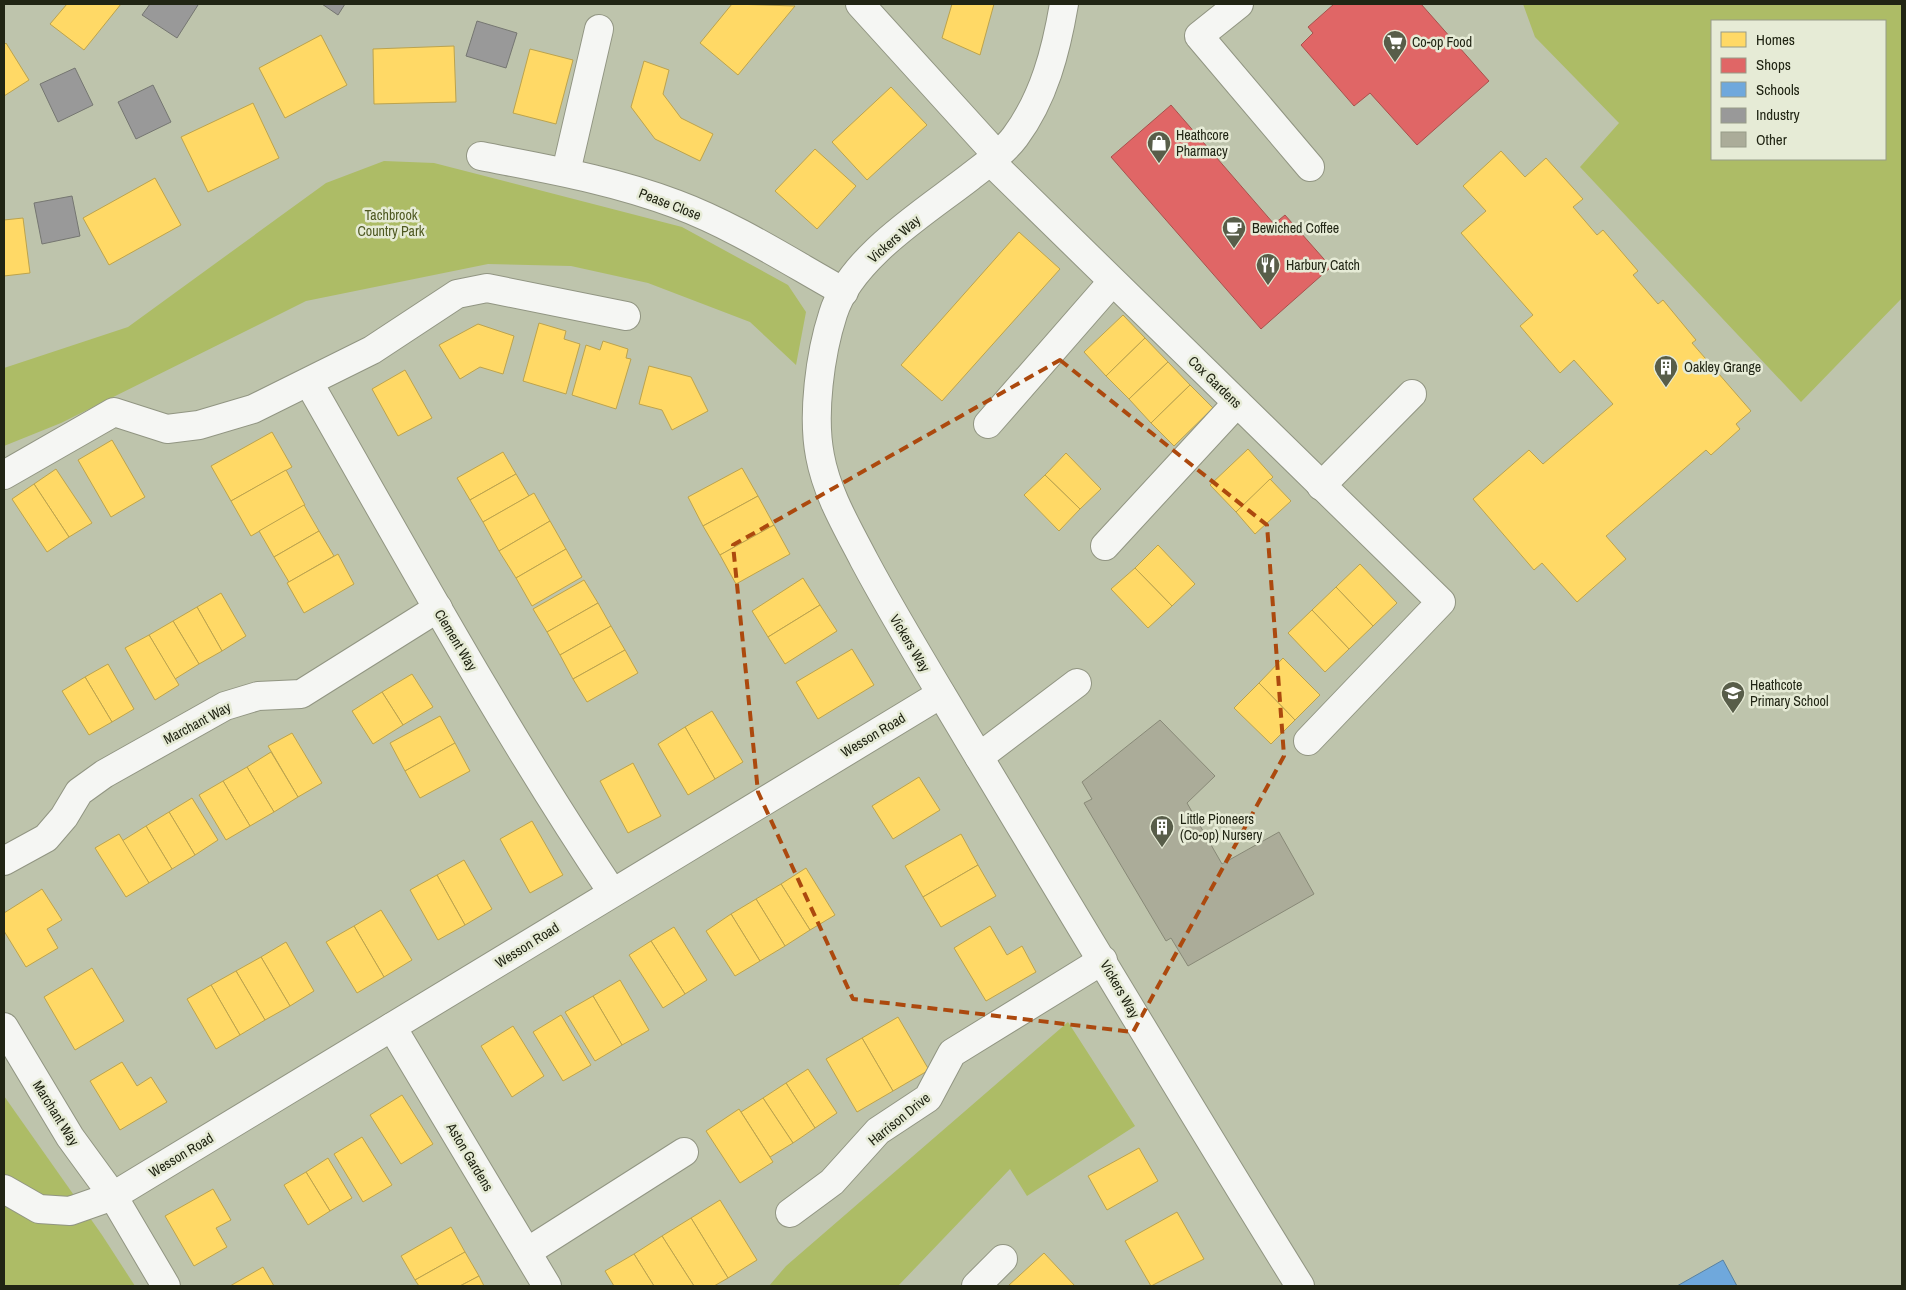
<svg xmlns="http://www.w3.org/2000/svg" width="1906" height="1290" viewBox="0 0 1906 1290" font-family="'Archivo Narrow',sans-serif">
	<rect width="100%" height="100%" fill="#bec4ac"/>
	<!-- green -->
	<g fill="#adbc66" fill-rule="evenodd">
		<path d="M1523,4H1900L1902,7V298L1801,402L1580,167L1619,123L1535,37ZM1712,21H1885V159H1712Z"/>
		<polygon points="384,161 434,163 682,227 788,285 806,312 796,365 750,322 648,283 571,266 488,264 306,301 61,423 4,446 4,368 128,327 326,183"/>
		<polygon points="1068,1022 1135,1126 1027,1196 1010,1169 898,1286 769,1286 786,1266"/>
		<polygon points="4,1096 102,1235 135,1286 4,1286"/>
	</g>
	<!-- homes -->
	<g fill="#ffd966" stroke="#bca34d">
		<polygon points="67,4 121,4 84,50 50,24"/>
		<polygon points="732,4 795,6 738,75 700,43"/>
		<polygon points="952,4 994,4 980,55 942,38"/>
		<polygon points="321,35 347,85 285,118 259,68"/>
		<polygon points="6,43 29,80 4,96 4,45"/>
		<polygon points="454,46 456,102 374,104 373,49"/>
		<polygon points="530,49 573,60 556,124 513,113"/>
		<polygon points="644,61 669,70 663,94 681,118 713,134 700,161 655,139 631,107"/>
		<polygon points="891,87 927,125 867,180 832,142"/>
		<polygon points="253,103 279,158 208,192 181,137"/>
		<polygon points="815,149 856,186 817,229 775,191"/>
		<polygon points="1501,151 1525,177 1546,158 1583,199 1573,207 1597,235 1603,230 1638,271 1633,275 1658,304 1663,300 1696,340 1692,343 1751,411 1736,424 1740,429 1711,455 1706,450 1606,536 1626,559 1577,602 1542,563 1534,570 1473,499 1529,450 1543,464 1613,404 1574,360 1560,373 1520,326 1533,315 1461,233 1486,211 1463,186"/>
		<polygon points="155,178 181,225 109,265 83,218"/>
		<polygon points="23,218 30,273 4,276 4,220"/>
		<polygon points="1019,232 1060,269 942,401 901,365"/>
		<polygon points="1123,315 1145,338 1106,376 1084,352"/>
		<polygon points="539,323 566,331 564,339 580,344 566,394 523,381"/>
		<polygon points="478,324 514,336 503,374 480,367 460,379 439,345"/>
		<polygon points="1145,338 1168,362 1129,399 1106,376"/>
		<polygon points="603,341 628,349 626,358 631,359 616,409 572,395 586,345 600,350"/>
		<polygon points="1168,362 1190,385 1151,423 1129,399"/>
		<polygon points="649,366 691,377 708,411 672,430 662,410 639,404"/>
		<polygon points="405,370 432,418 398,436 372,389"/>
		<polygon points="1190,385 1213,408 1174,446 1151,423"/>
		<polygon points="272,432 292,467 231,501 211,466"/>
		<polygon points="112,440 145,497 111,517 78,460"/>
		<polygon points="1248,449 1273,477 1236,512 1210,485"/>
		<polygon points="503,452 516,474 470,500 457,478"/>
		<polygon points="1066,453 1101,489 1080,509 1045,475"/>
		<polygon points="742,468 758,496 703,526 688,497"/>
		<polygon points="56,469 92,523 69,537 34,484"/>
		<polygon points="286,470 305,505 251,536 231,501"/>
		<polygon points="516,474 529,496 483,522 470,500"/>
		<polygon points="1045,475 1080,509 1059,531 1024,495"/>
		<polygon points="1270,479 1291,501 1255,534 1236,512"/>
		<polygon points="34,484 69,537 47,552 12,499"/>
		<polygon points="534,493 550,521 499,551 483,522"/>
		<polygon points="758,496 774,525 720,555 703,526"/>
		<polygon points="304,505 319,531 274,557 259,531"/>
		<polygon points="550,521 566,549 516,578 499,551"/>
		<polygon points="774,525 790,554 736,584 720,555"/>
		<polygon points="319,531 334,556 289,582 274,557"/>
		<polygon points="1158,545 1195,584 1172,606 1135,568"/>
		<polygon points="566,549 582,577 532,606 516,578"/>
		<polygon points="338,554 354,584 304,613 287,583"/>
		<polygon points="1360,564 1397,603 1373,626 1336,587"/>
		<polygon points="1135,568 1172,606 1148,628 1111,589"/>
		<polygon points="803,578 820,605 768,637 752,611"/>
		<polygon points="584,580 598,603 547,632 533,609"/>
		<polygon points="1336,587 1373,626 1349,649 1312,610"/>
		<polygon points="221,593 246,636 222,651 197,607"/>
		<polygon points="598,603 611,626 560,655 547,632"/>
		<polygon points="820,605 837,631 785,664 768,637"/>
		<polygon points="197,607 222,651 199,664 173,621"/>
		<polygon points="1312,610 1349,649 1325,672 1288,633"/>
		<polygon points="173,621 199,664 175,679 149,635"/>
		<polygon points="611,626 625,650 573,679 560,655"/>
		<polygon points="149,635 179,685 155,700 125,648"/>
		<polygon points="852,649 874,685 818,719 796,682"/>
		<polygon points="625,650 638,673 587,702 573,679"/>
		<polygon points="1283,658 1320,695 1295,720 1259,683"/>
		<polygon points="108,664 134,709 112,722 85,677"/>
		<polygon points="412,674 433,707 403,725 382,692"/>
		<polygon points="85,677 112,722 89,735 62,691"/>
		<polygon points="1259,683 1295,720 1271,744 1234,708"/>
		<polygon points="382,692 403,725 373,744 352,711"/>
		<polygon points="712,711 743,762 715,779 685,727"/>
		<polygon points="440,716 455,743 405,771 390,743"/>
		<polygon points="685,727 715,779 688,795 658,744"/>
		<polygon points="292,733 322,783 298,797 268,746"/>
		<polygon points="455,743 470,771 420,798 405,771"/>
		<polygon points="271,752 298,797 274,812 247,767"/>
		<polygon points="633,763 661,816 628,833 600,781"/>
		<polygon points="247,767 274,812 250,826 223,781"/>
		<polygon points="919,777 940,810 893,839 872,806"/>
		<polygon points="223,781 250,826 226,840 199,795"/>
		<polygon points="192,798 218,840 195,855 169,812"/>
		<polygon points="169,812 195,855 172,869 146,826"/>
		<polygon points="532,821 563,875 530,893 500,839"/>
		<polygon points="146,826 172,869 149,883 122,841"/>
		<polygon points="119,834 149,883 126,897 95,848"/>
		<polygon points="961,834 978,865 923,897 905,866"/>
		<polygon points="464,860 492,909 465,925 437,875"/>
		<polygon points="978,865 996,896 941,927 923,897"/>
		<polygon points="806,868 835,915 810,930 781,884"/>
		<polygon points="437,875 465,925 438,940 410,890"/>
		<polygon points="781,884 810,930 785,946 756,899"/>
		<polygon points="42,889 62,920 47,929 58,948 26,967 4,931 4,913"/>
		<polygon points="756,899 785,946 760,961 731,914"/>
		<polygon points="381,910 412,960 384,977 354,926"/>
		<polygon points="731,914 760,961 735,976 706,931"/>
		<polygon points="354,926 384,977 357,993 326,942"/>
		<polygon points="990,926 1007,955 1022,946 1036,972 986,1001 954,948"/>
		<polygon points="674,927 707,980 685,994 651,941"/>
		<polygon points="651,941 685,994 663,1008 629,955"/>
		<polygon points="286,942 314,991 290,1006 261,957"/>
		<polygon points="261,957 290,1006 265,1020 236,971"/>
		<polygon points="92,968 124,1021 75,1050 44,997"/>
		<polygon points="236,971 265,1020 240,1035 211,985"/>
		<polygon points="620,980 649,1030 622,1045 593,996"/>
		<polygon points="211,985 240,1035 216,1049 187,999"/>
		<polygon points="593,996 622,1045 595,1061 565,1012"/>
		<polygon points="561,1015 591,1065 563,1081 533,1032"/>
		<polygon points="898,1017 929,1070 893,1091 862,1038"/>
		<polygon points="513,1026 544,1076 512,1097 481,1046"/>
		<polygon points="862,1038 893,1091 857,1112 826,1059"/>
		<polygon points="122,1062 137,1086 151,1077 167,1102 120,1130 90,1081"/>
		<polygon points="808,1069 837,1113 815,1128 786,1083"/>
		<polygon points="786,1083 815,1128 793,1143 763,1098"/>
		<polygon points="402,1095 433,1144 401,1164 370,1115"/>
		<polygon points="763,1098 793,1143 770,1157 741,1112"/>
		<polygon points="739,1109 773,1162 740,1183 706,1131"/>
		<polygon points="362,1137 392,1185 363,1202 334,1154"/>
		<polygon points="1139,1148 1158,1181 1107,1210 1088,1176"/>
		<polygon points="328,1158 352,1198 330,1211 306,1172"/>
		<polygon points="306,1172 330,1211 308,1225 284,1185"/>
		<polygon points="213,1189 231,1220 216,1228 227,1247 194,1266 165,1216"/>
		<polygon points="720,1200 757,1260 728,1278 691,1218"/>
		<polygon points="1177,1212 1204,1259 1151,1286 1125,1241"/>
		<polygon points="691,1218 728,1278 714,1286 694,1286 662,1236"/>
		<polygon points="451,1227 465,1252 415,1280 401,1256"/>
		<polygon points="662,1236 694,1286 654,1286 634,1254"/>
		<polygon points="465,1252 479,1276 460,1286 419,1286 415,1280"/>
		<polygon points="1044,1253 1075,1286 1008,1286"/>
		<polygon points="634,1254 654,1286 614,1286 605,1271"/>
		<polygon points="263,1267 274,1286 230,1286"/>
		<polygon points="479,1276 484,1286 460,1286"/>
	</g>
	<!-- shops -->
	<g fill="#e06666" stroke="#a7524d">
		<polygon points="1334,4 1421,4 1489,81 1417,145 1370,93 1354,106 1301,45 1313,33 1308,27"/>
		<polygon points="1171,105 1274,224 1285,215 1331,267 1261,329 1111,157"/>
	</g>
	<!-- schools -->
	<polygon fill="#6fa8dc" stroke="#5881a0" points="1723,1260 1737,1286 1677,1286"/>
	<!-- industry -->
	<g fill="#999" stroke="#757671">
		<polygon points="150,4 195,4 198,5 177,38 142,15"/>
		<polygon points="322,4 345,4 338,15"/>
		<polygon points="477,21 517,33 506,68 466,56"/>
		<polygon points="75,68 93,105 58,122 40,84"/>
		<polygon points="153,85 171,122 136,139 118,102"/>
		<polygon points="72,196 80,236 42,244 34,203"/>
	</g>
	<!-- building -->
	<polygon fill="#abac99" stroke="#888977" points="1160,720 1215,776 1187,803 1222,864 1279,832 1314,894 1188,966 1171,938 1166,941 1084,803 1092,799 1082,782"/>
	<g fill="none" stroke-linecap="round" stroke-linejoin="round">
		<!-- minor casing -->
		<g stroke="#919582" stroke-width="30">
			<g id="minor">
				<polyline points="860,4 997,155"/>
				<path d="M1064,4C1056,51 1044,98 1015,137C1003,153 985,165 970,177C925,212 850,258 833,314C820,354 812,415 820,456C827,494 847,527 864,560C896,620 932,678 967,737C1077,920 1187,1104 1300,1286"/>
				<polyline points="1239,4 1199,36 1310,167"/>
				<path d="M481,156C547,169 613,180 676,204C735,226 790,262 844,292"/>
				<polyline points="990,161 1441,602 1308,741"/>
				<polyline points="566,172 599,29"/>
				<path d="M309,383C407,554 502,728 612,892"/>
				<polyline points="988,424 1112,282"/>
				<polyline points="4,475 114,412 167,429 199,425 253,409 372,350 457,294 487,288 626,316"/>
				<polyline points="1321,486 1412,394"/>
				<polyline points="1105,546 1237,403"/>
				<polyline points="979,757 1077,683"/>
				<polyline points="4,861 46,838 64,817 79,792 104,774 225,706 258,696 301,694 438,608"/>
				<polyline points="4,1027 70,1137 113,1196 166,1286"/>
				<polyline points="392,1027 547,1286"/>
				<polyline points="4,1189 39,1209 70,1211 113,1196 941,694"/>
				<polyline points="790,1213 832,1182 878,1131 928,1098 952,1053 1103,960"/>
				<polyline points="527,1252 684,1152"/>
				<polyline points="976,1286 1003,1259"/>
			</g>
		</g>
		<!-- minor -->
		<use href="#minor" stroke="#f5f6f3" stroke-width="28"/>
	</g>
	<!-- marked area -->
	<path fill="none" stroke="#ac490e" stroke-width="4" stroke-dasharray="10 6" stroke-linejoin="round" d="M1060,360L1267,525L1284,756L1133,1032L853,999L758,792L733,545Z"/>
	<!-- icons -->
	<defs>
		<g id="supermarket-pin" transform="scale(1.25)"><path d="M0 17L-7.5 6A9.5 9.5 0 1 1 7.5 6Z" fill="#585d49" stroke="#e6ebd6"/><path d="M-6-5.5h2.5l.6 2H6L4.5 2H-2.5L-4.4-4H-6ZM-1.5 3.2a1.3 1.3 0 1 0 .1 0ZM3 3.2a1.3 1.3 0 1 0 .1 0Z" fill="#fff"/></g>
		<g id="shop-pin" transform="scale(1.25)"><path d="M0 17L-7.5 6A9.5 9.5 0 1 1 7.5 6Z" fill="#585d49" stroke="#e6ebd6"/><path d="M-5-2.5h2.3a2.7 3.5 0 0 1 5.4 0H5L5.5 6h-11ZM-1.5-2.5h3a1.5 2.3 0 0 0-3 0Z" fill="#fff"/></g>
		<g id="cafe-pin" transform="scale(1.25)"><path d="M0 17L-7.5 6A9.5 9.5 0 1 1 7.5 6Z" fill="#585d49" stroke="#e6ebd6"/><path d="M-5.5-4.5H6V0H3Q3 3.5 0 3.5H-2.5Q-5.5 3.5-5.5 0ZM3-3.2v2h1.7v-2ZM-6 4.5H4V6H-6Z" fill="#fff"/></g>
		<g id="restaurant-pin" transform="scale(1.25)"><path d="M0 17L-7.5 6A9.5 9.5 0 1 1 7.5 6Z" fill="#585d49" stroke="#e6ebd6"/><path d="M-5-6h1v4h1v-4h1v4h1v-4h1v5L-1.5 .5V6h-2V.5L-5-1ZM5-6V6H3V1.5H1.5Q1.5-4 5-6Z" fill="#fff"/></g>
		<g id="building-pin" transform="scale(1.25)"><path d="M0 17L-7.5 6A9.5 9.5 0 1 1 7.5 6Z" fill="#585d49" stroke="#e6ebd6"/><path d="M-4-6H4V6H1V3H-1V6H-4ZM-2.5-4.3h1.7v1.8h-1.7ZM.8-4.3h1.7v1.8H.8ZM-2.5-1h1.7V.8h-1.7ZM.8-1h1.7V.8H.8Z" fill="#fff"/></g>
		<g id="school-pin" transform="scale(1.25)"><path d="M0 17L-7.5 6A9.5 9.5 0 1 1 7.5 6Z" fill="#585d49" stroke="#e6ebd6"/><path d="M0-5L7-2L0 1L-7-2ZM-4 1L0 2.5L4 1V4Q0 6-4 4Z" fill="#fff"/></g>
	</defs>
	<g fill-rule="evenodd">
		<use href="#supermarket-pin" x="1395" y="42"/>
		<use href="#shop-pin" x="1159" y="143"/>
		<use href="#cafe-pin" x="1234" y="228"/>
		<use href="#restaurant-pin" x="1268" y="265"/>
		<use href="#building-pin" x="1666" y="367"/>
		<use href="#school-pin" x="1733" y="693"/>
		<use href="#building-pin" x="1162" y="827"/>
	</g>
	<g text-anchor="middle" dominant-baseline="central" stroke-width="5" stroke-linejoin="round" paint-order="stroke">
		<!-- poi labels -->
		<g font-size="14" fill="#212514" stroke="#e6ebd6" text-anchor="start">
			<text x="1412" y="42">Co-op Food</text>
			<text x="1176" y="135">Heathcore<tspan x="1176" dy="16">Pharmacy</tspan></text>
			<text x="1252" y="228">Bewiched Coffee</text>
			<text x="1286" y="265">Harbury Catch</text>
			<text x="1684" y="367">Oakley Grange</text>
			<text x="1750" y="685">Heathcote<tspan x="1750" dy="16">Primary School</tspan></text>
			<text x="1180" y="819">Little Pioneers<tspan x="1180" dy="16">(Co-op) Nursery</tspan></text>
		</g>
		<!-- street labels -->
		<g font-size="14" fill="#212514" stroke="#e6ebd6">
			<text transform="translate(670 204) rotate(21)">Pease Close</text>
			<text transform="translate(894 239) rotate(-41)">Vickers Way</text>
			<text transform="translate(1215 382) rotate(44)">Cox Gardens</text>
			<text transform="translate(456 640) rotate(59)">Clement Way</text>
			<text transform="translate(910 643) rotate(59)">Vickers Way</text>
			<text transform="translate(197 723) rotate(-28)">Marchant Way</text>
			<text transform="translate(873 735) rotate(-31)">Wesson Road</text>
			<text transform="translate(527 945) rotate(-32)">Wesson Road</text>
			<text transform="translate(1120 989) rotate(60)">Vickers Way</text>
			<text transform="translate(56 1113) rotate(58)">Marchant Way</text>
			<text transform="translate(899 1119) rotate(-39)">Harrison Drive</text>
			<text transform="translate(181 1155) rotate(-31)">Wesson Road</text>
			<text transform="translate(470 1157) rotate(59)">Aston Gardens</text>
		</g>
		<!-- park labels -->
		<g font-size="14" fill="#4e5821" stroke="#e6ebd6">
			<text x="391" y="215">Tachbrook<tspan x="391" dy="16">Country Park</tspan></text>
		</g>
	</g>
	<!-- border -->
	<rect width="1906" height="1290" fill="none" stroke="#212514" stroke-width="10"/>
	<!-- legend -->
	<rect x="1711" y="20" width="175" height="140" fill="#e6ebd6" stroke="#979c88"/>
	<rect x="1721" y="32" width="25" height="15" fill="#ffd966" stroke="#979c88"/>
	<text x="1756" y="45" font-size="15" fill="#212514">Homes</text>
	<rect x="1721" y="58" width="25" height="15" fill="#e06666" stroke="#979c88"/>
	<text x="1756" y="70" font-size="15" fill="#212514">Shops</text>
	<rect x="1721" y="82" width="25" height="15" fill="#6fa8dc" stroke="#979c88"/>
	<text x="1756" y="95" font-size="15" fill="#212514">Schools</text>
	<rect x="1721" y="108" width="25" height="15" fill="#999999" stroke="#979c88"/>
	<text x="1756" y="120" font-size="15" fill="#212514">Industry</text>
	<rect x="1721" y="132" width="25" height="15" fill="#abac99" stroke="#979c88"/>
	<text x="1756" y="145" font-size="15" fill="#212514">Other</text>
</svg>
